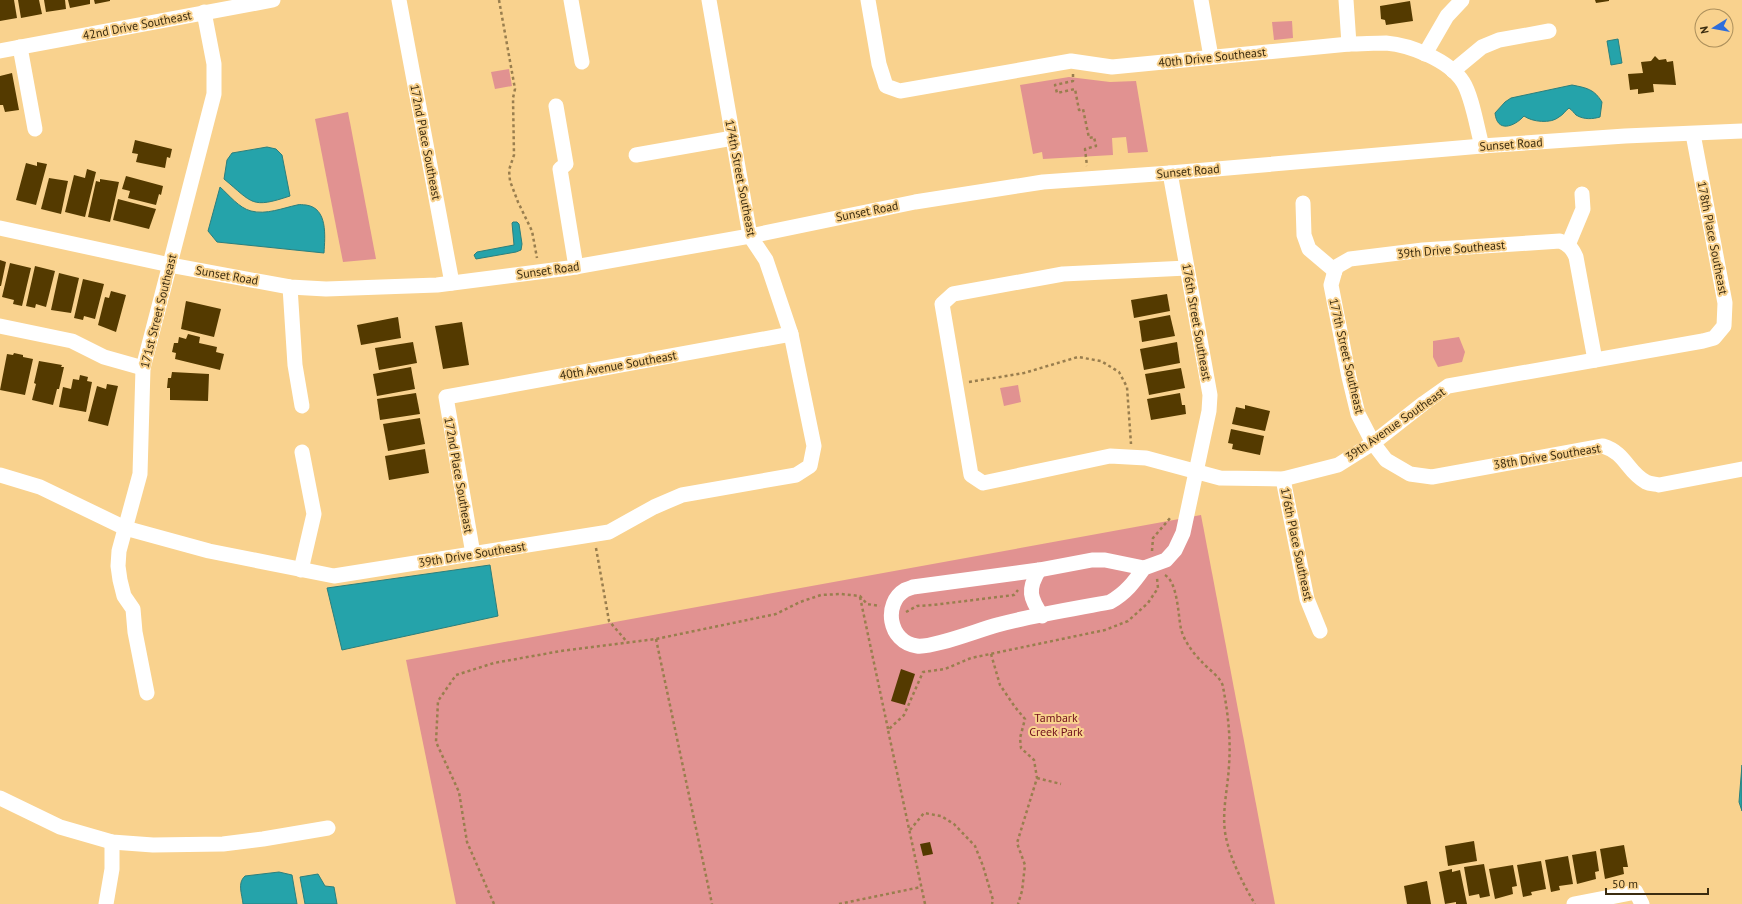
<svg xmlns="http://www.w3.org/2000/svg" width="1742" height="904" viewBox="0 0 1742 904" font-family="'PT Sans',sans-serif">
	<rect width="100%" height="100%" fill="#f9d28e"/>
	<!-- green -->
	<g fill="#e19291">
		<polygon points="1292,21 1293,38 1274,40 1272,22"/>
		<polygon points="509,69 512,86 495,89 491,72"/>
		<polygon points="1069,77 1110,82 1136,81 1148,152 1128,153 1126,137 1112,138 1113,155 1043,159 1042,152 1033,154 1020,85"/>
		<polygon points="348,112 376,259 343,262 315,119"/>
		<polygon points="1459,337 1465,352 1462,362 1438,367 1433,357 1433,341"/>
		<polygon points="1018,385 1021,402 1004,406 1000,388"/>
		<polygon points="1201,515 1275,904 456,904 406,660"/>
	</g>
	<!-- water -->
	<g fill="#25a3aa" stroke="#2c7f7c">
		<polygon points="1618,39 1622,63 1611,65 1607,41"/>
		<path d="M1572,85C1587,88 1594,89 1602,102L1600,117C1593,119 1584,120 1576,115C1574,113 1572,110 1569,108C1565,111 1563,115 1559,117C1551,124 1532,122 1524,116C1514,127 1497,133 1495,113L1505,102L1511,98Z"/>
		<path d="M267,147L276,149L282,155L290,196C251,209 253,203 224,179L227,160L232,153Z"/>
		<path d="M220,187C229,195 239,208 251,211C266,215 283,208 297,205C300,204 303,205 306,205C328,208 325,236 324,253L217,242L208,231Z"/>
		<polygon points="513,222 517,222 519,224 522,244 521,250 516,252 476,259 474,255 477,252 514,245 512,223"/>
		<polygon points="490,565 498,616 342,650 327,588"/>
		<polygon points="1742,765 1742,811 1739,802"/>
		<path d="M279,872L292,875L297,904H243C242,894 237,883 245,876Z"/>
		<polygon points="318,874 325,886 334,887 337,904 305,904 300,877"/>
	</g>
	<!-- building -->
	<g fill="#543a00">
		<polygon points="0,0 14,0 17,18 0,21"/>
		<polygon points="18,0 39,0 42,14 21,18"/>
		<polygon points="44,0 65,0 66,9 46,12"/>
		<polygon points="68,0 90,0 90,4 70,8"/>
		<polygon points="94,0 110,0 110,1 95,4"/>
		<polygon points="1595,0 1609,0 1609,1 1596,3"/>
		<polygon points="1410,1 1413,21 1386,25 1385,20 1381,19 1380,6"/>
		<polygon points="1655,56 1659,60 1666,59 1667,62 1673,61 1676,85 1653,84 1654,92 1638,94 1638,89 1630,90 1628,74 1643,73 1641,62 1651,61"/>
		<polygon points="12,73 19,110 5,112 3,105 0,105 0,76"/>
		<polygon points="135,140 172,149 170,158 167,157 165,168 136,162 138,154 132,153"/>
		<polygon points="37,162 47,164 36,205 16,200 26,163 37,166"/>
		<polygon points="87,169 96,172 85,217 65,212 74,175 85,178"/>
		<polygon points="126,176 163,186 161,195 159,194 156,205 128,198 130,191 122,189"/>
		<polygon points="49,178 68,181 61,214 41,209"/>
		<polygon points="100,179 119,182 110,222 88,217 96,181 100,182"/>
		<polygon points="118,199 156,209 149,229 113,220"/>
		<polygon points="0,260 6,262 1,286 0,286"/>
		<polygon points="10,263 31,268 22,306 13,304 14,300 2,297"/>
		<polygon points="35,266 55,271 46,307 36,304 35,308 26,306"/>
		<polygon points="59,273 79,278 71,313 51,310"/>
		<polygon points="83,279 104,284 95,319 84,316 83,320 74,318"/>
		<polygon points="111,291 126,295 116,332 98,325 105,297 109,298"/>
		<polygon points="1167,294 1170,311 1134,318 1131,300"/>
		<polygon points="186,301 221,309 214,337 181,329"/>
		<polygon points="1170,315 1175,336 1142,342 1139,321"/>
		<polygon points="398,317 401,338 361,345 357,325"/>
		<polygon points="462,322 469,365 443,369 435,326"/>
		<polygon points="188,334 200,337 199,343 217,347 216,352 224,354 220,370 175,359 176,353 172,352 174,343 178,343 179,337 186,339"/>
		<polygon points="413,342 417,363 379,370 375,348"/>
		<polygon points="1177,342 1180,363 1144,370 1140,349"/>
		<polygon points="14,353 23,355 23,357 33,359 25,395 0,390 7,354 13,355"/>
		<polygon points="39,361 62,365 61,367 64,367 59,389 57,389 53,405 32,400 36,384 34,383"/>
		<polygon points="411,367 415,389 377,396 373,374"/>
		<polygon points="1181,368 1185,388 1149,395 1145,374"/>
		<polygon points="172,372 209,374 208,401 170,400 170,388 167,388 168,378 171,378"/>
		<polygon points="80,375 88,377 87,381 92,382 86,412 59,407 63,387 71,389 73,379 79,380"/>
		<polygon points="107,384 118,386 108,426 88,421 97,386 106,389"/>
		<polygon points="416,393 420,414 380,420 377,399"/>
		<polygon points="1180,393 1182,405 1185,405 1186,414 1151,420 1147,399"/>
		<polygon points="1245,405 1270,411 1265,431 1232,424 1236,407 1245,409"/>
		<polygon points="420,418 425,444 388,451 383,424"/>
		<polygon points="1231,429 1264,436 1260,455 1232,449 1233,444 1228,443"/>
		<polygon points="425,449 429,473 389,480 385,456"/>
		<polygon points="901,669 915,674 905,705 891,701"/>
		<polygon points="1474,841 1477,861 1448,866 1445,846"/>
		<polygon points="930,842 933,854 923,856 920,844"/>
		<polygon points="1624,845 1628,867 1623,867 1624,874 1605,879 1600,849"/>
		<polygon points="1596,851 1599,871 1595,872 1596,879 1577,884 1572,855"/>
		<polygon points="1568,856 1573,884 1559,886 1560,890 1551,892 1545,860"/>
		<polygon points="1541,861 1546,889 1531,892 1532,895 1523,897 1517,865"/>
		<polygon points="1484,864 1490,896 1480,898 1479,894 1469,896 1464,867"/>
		<polygon points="1513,865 1517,886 1512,887 1513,894 1495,899 1489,869"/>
		<polygon points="1452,869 1452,872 1460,870 1467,904 1456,904 1456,902 1445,904 1439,872"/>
		<polygon points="1427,881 1431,904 1407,904 1404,886"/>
	</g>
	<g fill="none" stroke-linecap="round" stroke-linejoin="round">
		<!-- path -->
		<g stroke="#997e4e" stroke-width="2.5" stroke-dasharray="3 3" stroke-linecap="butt">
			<polyline points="499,0 515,89 513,98 514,155 509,170 510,181 518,202 532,231 537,258"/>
			<polyline points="1073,74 1073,81 1055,85 1057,93 1075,89 1079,110 1083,109 1089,138 1094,137 1096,146 1085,149 1087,166"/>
			<polyline points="969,382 1024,373 1078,357 1101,361 1119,372 1127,387 1131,444"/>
			<polyline points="596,548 609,621 628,643"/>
			<polyline points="1152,551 1153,538 1171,517"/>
			<path d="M1165,575C1178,583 1178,615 1181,629C1184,641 1193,653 1202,662C1208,669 1222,678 1223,687C1228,713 1231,739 1229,765C1228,788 1222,809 1225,832C1229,857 1242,882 1255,904"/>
			<polyline points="860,597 888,729"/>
			<polyline points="906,612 917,606 933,605 1014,595 1018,590"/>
			<polyline points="656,639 712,904"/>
			<polyline points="991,654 1000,685 1015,707 1025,719 1020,738 1021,748 1034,760 1037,778 1017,843 1025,865 1022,891 1018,904"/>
			<polyline points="1037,778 1061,784"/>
			<polyline points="910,830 924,813 941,816 954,824 975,846 983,866 993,900 992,904"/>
			<polyline points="494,904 467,842 459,792 436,742 438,701 456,675 494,663 561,651 656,639 776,614 800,602 821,595 841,594 860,596 867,604 880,606"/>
			<polyline points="839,904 921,887"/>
			<polyline points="925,904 888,730 904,715 923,672 945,669 971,658 1105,630 1128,621 1148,603 1158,588 1157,578"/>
		</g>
		<!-- minor -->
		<g stroke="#fff" stroke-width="15">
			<polyline points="399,0 452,283"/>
			<polyline points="571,0 582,62"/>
			<path d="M868,0L879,64L886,86L900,91L1071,61L1112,67L1349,44C1361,44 1374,43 1386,43C1410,45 1449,60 1463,82C1472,96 1477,128 1482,146"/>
			<polyline points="1201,0 1211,57"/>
			<polyline points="1346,0 1349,44"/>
			<polyline points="20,47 35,129"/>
			<polyline points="0,51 273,0"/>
			<polyline points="1425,54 1447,16 1462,0"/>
			<polyline points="1453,71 1482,47 1499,40 1549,31"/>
			<polyline points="556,106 566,164 560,169 576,267"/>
			<polyline points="636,155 733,138"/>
			<polyline points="1303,203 1304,235 1309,249 1335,271"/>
			<polyline points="0,228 170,265 290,287 326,289 437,285 569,268 750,236 915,202 1043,182 1170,173 1482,146 1625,136 1742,131"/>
			<polyline points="1568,245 1583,209 1582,194"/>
			<polyline points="1187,268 1063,274 953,294 942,304 971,475 983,483 1110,456 1146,458 1220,478 1283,479 1338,465 1373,443 1424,403 1448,386 1703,341 1714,338 1724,326 1725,303 1693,134"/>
			<polyline points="290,287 295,365 302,406"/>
			<polyline points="0,326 72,341 104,357 143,368"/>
			<path d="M1595,360L1576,257C1572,248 1569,245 1560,241L1423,250L1350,259L1336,267L1331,285L1349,377L1358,414L1373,443L1386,460L1410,474L1432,477L1603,446C1626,453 1627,472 1646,482C1650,484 1655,484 1659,485L1742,469"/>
			<polyline points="0,475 40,487 125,528 209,551 334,576 609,532 654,507 682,495 796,475 810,466 814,446 791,334 766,260 750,236 709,0"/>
			<polyline points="1283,479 1307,599 1320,631"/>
			<polyline points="473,554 446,397 791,334"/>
			<path d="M1144,568C1134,582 1126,593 1110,602C1073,609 1034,615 997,625C978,630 933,648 917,646C888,642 883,603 905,590C907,589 911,588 913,587L1039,570L1092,560H1105L1144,568L1166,560L1175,550L1183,533L1209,411L1210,395L1170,173"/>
			<polyline points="301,570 314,514 302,452"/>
			<path d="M1039,570C1027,590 1030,598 1042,616"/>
			<polyline points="147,693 135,632 133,609 124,596 120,580 118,566 119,551 140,474 143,368 214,94 214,64 204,12"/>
			<polyline points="0,798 60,827 112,842 153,845 223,844 263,839 328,828"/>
			<polyline points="106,904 112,869 112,842"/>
			<polyline points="1574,904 1636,892 1642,904"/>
		</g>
	</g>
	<g text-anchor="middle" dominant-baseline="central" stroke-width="4" stroke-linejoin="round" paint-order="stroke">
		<!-- street labels -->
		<g font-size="12" fill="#3b2c10" stroke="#f9d28e">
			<text transform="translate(137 25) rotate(-11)">42nd Drive Southeast</text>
			<text transform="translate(1212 57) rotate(-6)">40th Drive Southeast</text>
			<text transform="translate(426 142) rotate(79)">172nd Place Southeast</text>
			<text transform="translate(1511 144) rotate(-4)">Sunset Road</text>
			<text transform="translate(1188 171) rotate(-5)">Sunset Road</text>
			<text transform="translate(741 178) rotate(79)">174th Street Southeast</text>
			<text transform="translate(867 211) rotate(-11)">Sunset Road</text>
			<text transform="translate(1713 238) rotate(79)">178th Place Southeast</text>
			<text transform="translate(1451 249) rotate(-5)">39th Drive Southeast</text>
			<text transform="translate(548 270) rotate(-8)">Sunset Road</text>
			<text transform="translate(227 275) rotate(10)">Sunset Road</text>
			<text transform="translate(158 311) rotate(-76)">171st Street Southeast</text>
			<text transform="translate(1197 322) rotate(80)">176th Street Southeast</text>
			<text transform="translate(1347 356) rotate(77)">177th Street Southeast</text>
			<text transform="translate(618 365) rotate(-10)">40th Avenue Southeast</text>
			<text transform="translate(1395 424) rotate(-35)">39th Avenue Southeast</text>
			<text transform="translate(1547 456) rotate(-9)">38th Drive Southeast</text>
			<text transform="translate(459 475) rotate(80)">172nd Place Southeast</text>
			<text transform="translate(1297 544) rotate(78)">176th Place Southeast</text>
			<text transform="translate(472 554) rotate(-9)">39th Drive Southeast</text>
		</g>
		<!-- park labels -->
		<g font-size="12" fill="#6e0f1c" stroke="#f9d28e">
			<text x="1056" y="717">Tambark<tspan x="1056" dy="14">Creek Park</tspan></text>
		</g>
	</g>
	<!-- north arrow -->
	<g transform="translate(1714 28) rotate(259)"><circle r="19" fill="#f9d28e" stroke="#ad905c"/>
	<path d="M0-3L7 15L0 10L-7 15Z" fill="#2e6ddb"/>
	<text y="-6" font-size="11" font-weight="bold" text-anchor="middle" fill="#3b2c10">N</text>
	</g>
	<!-- scale -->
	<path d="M1606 888v6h102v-6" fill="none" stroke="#3b2c10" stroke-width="2"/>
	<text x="1612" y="888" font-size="12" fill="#3b2c10" stroke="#f9d28e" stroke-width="3" paint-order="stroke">50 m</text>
</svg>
